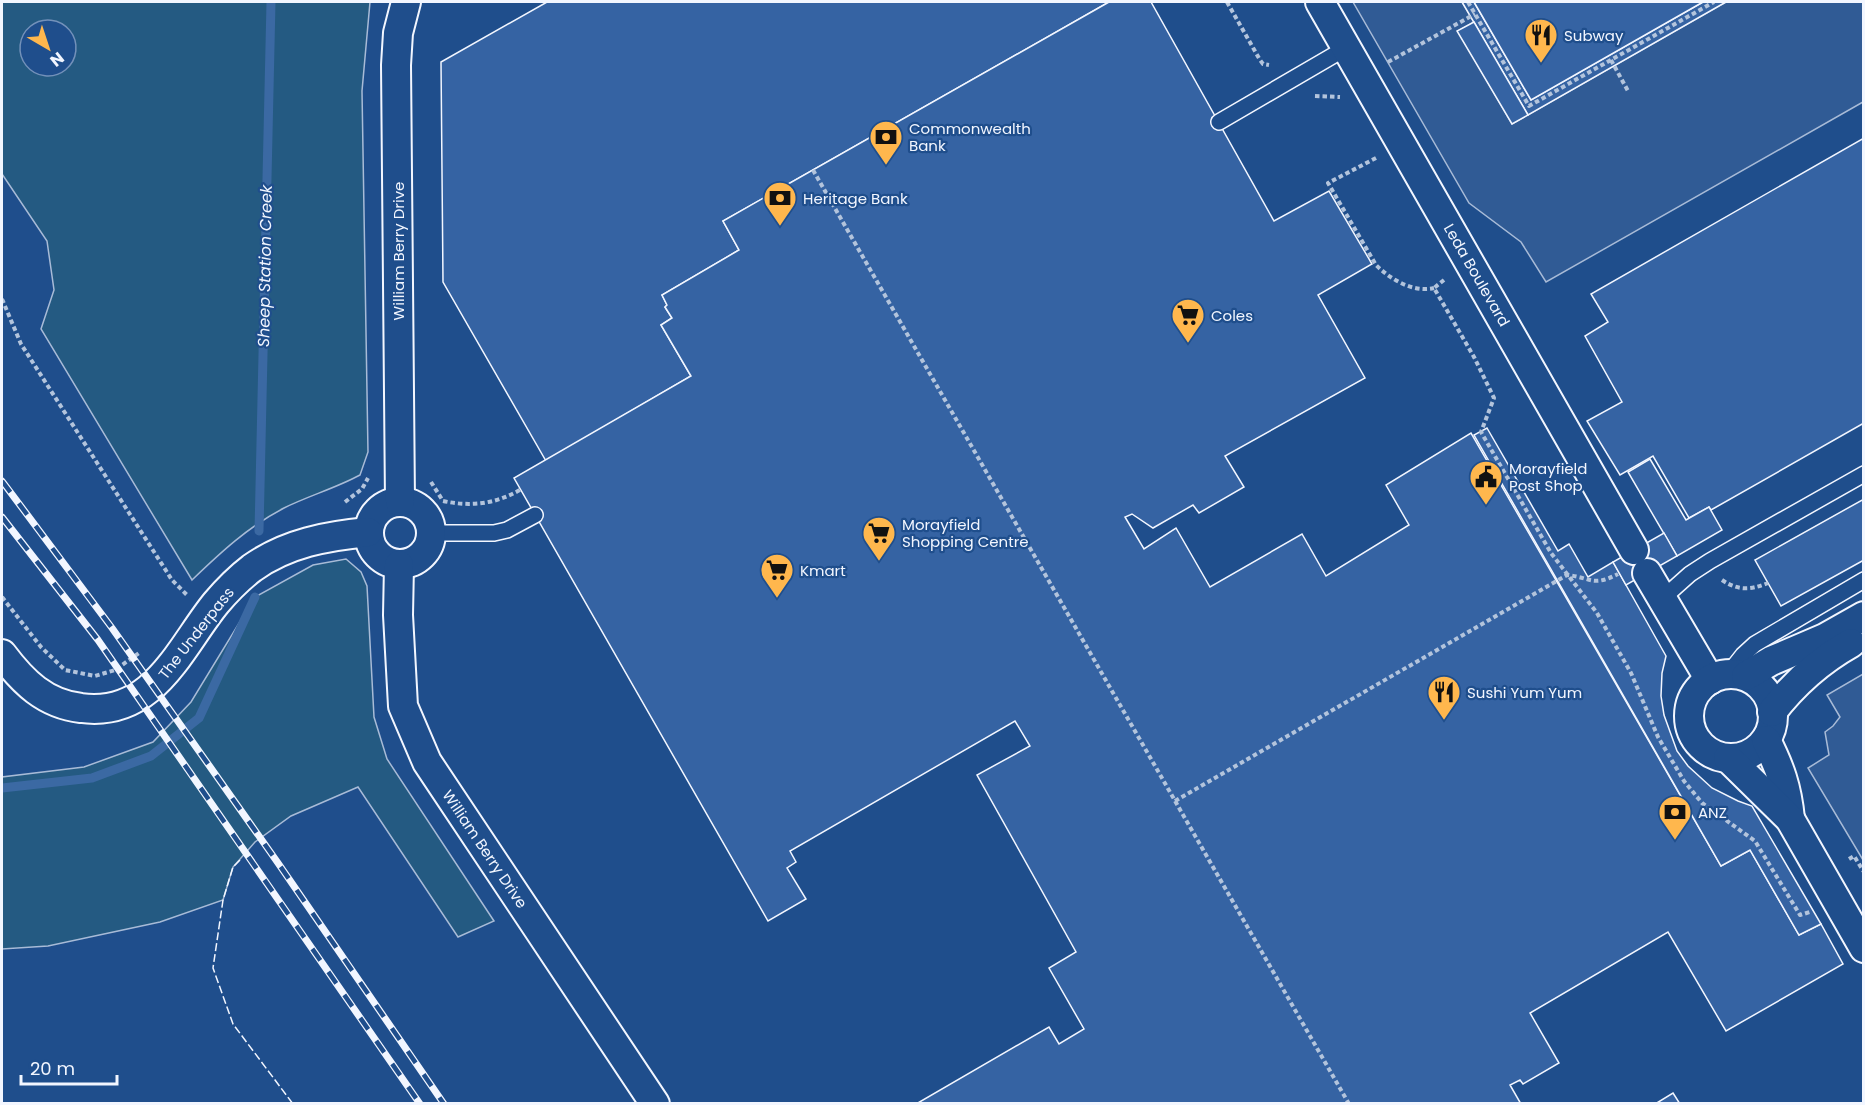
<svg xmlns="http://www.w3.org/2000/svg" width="1865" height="1105" viewBox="0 0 1865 1105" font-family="Poppins,sans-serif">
	<rect width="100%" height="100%" fill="#1f4e8c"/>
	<!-- green -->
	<g fill="#245a82" stroke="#a8bbd7" stroke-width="1.5" fill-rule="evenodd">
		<path d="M2,2H370L362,91L368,452L360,475C336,488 308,496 284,508C249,526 220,553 192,580L41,329L54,290L47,241L2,174ZM30,30H66V66H30Z"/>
		<polygon points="346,559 361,572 367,586 374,717 387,759 494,921 458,937 358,787 291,816 255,842 233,867 223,900 160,922 48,946 2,949 2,777 84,767 153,742 191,702 255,597 313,565"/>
	</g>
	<!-- parking -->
	<g fill="#305b95" stroke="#a8bbd7" stroke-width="1.5">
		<polygon points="1353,2 1462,2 1474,22 1458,31 1512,124 1726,2 1863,2 1863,102 1546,282 1521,242 1469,203"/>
		<polygon points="1863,674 1863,860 1808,768 1829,755 1825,732 1833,726 1840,717 1827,695"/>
	</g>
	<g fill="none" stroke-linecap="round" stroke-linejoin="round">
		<!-- stream -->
		<g stroke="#3b69a3" stroke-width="9">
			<polyline points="259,531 271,2"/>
			<polyline points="2,788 92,778 151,756 199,718 255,597"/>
		</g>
	</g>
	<!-- building -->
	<g fill="#3563a3" stroke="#f2f6ff" stroke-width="1.5">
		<polygon points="547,2 1109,2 723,221 739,250 662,295 667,305 665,307 672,318 661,325 691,376 546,461 443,282 441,62"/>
		<polygon points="1109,2 1151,2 1274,221 1329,191 1372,264 1318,295 1365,378 1225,456 1244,487 1199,513 1193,505 1153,528 1132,514 1125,517 1144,549 1176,528 1210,587 1302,534 1326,576 1409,525 1386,485 1471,433 1721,866 1750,850 1799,935 1821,924 1843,964 1726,1031 1668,932 1530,1013 1559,1063 1523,1084 1520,1080 1510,1085 1521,1104 916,1104 1049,1027 1059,1044 1084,1029 1049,968 1076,952 977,775 1030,746 1015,721 790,851 796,862 787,868 806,899 768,921 514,478 691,376 661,325 672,318 665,307 667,305 662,295 739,250 723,221"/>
		<polygon points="1462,2 1474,2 1531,100 1703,2 1726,2 1528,115"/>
		<polygon points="1474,2 1703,2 1531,100"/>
		<polygon points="1474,22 1528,115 1512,124 1457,31"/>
		<polygon points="1864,138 1864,423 1711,510 1709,507 1689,518 1653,456 1620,475 1587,421 1622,402 1585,336 1608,322 1591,294"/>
		<polygon points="1487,428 1558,551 1569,544 1588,577 1613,562 1666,656 1662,673 1661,696 1664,715 1677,751 1688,766 1712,788 1738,801 1752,806 1821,924 1799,935 1750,850 1721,866 1474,435"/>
		<polygon points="1650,459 1686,520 1709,507 1722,530 1677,556 1628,472"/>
		<polygon points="1864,499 1864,560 1781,606 1755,560"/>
		<polygon points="1664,533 1677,556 1626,585 1613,562"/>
		<polygon points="1673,1093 1680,1104 1655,1104"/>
	</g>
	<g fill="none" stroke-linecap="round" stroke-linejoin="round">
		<!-- service casing -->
		<g stroke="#f2f6ff" stroke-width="18">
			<g id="service">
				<polyline points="1219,122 1346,48"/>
				<polyline points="432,533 494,533 507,530 535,515"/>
				<polyline points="1662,599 1690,574 1710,561 1864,474"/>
				<polyline points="1728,674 1743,655 1755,644 1864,580"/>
			</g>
		</g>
		<!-- minor casing -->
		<g stroke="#f2f6ff" stroke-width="32">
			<g id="minor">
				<polyline points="1320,2 1634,550"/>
				<circle cx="400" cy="533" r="31"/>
				<polyline points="400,502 396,65 398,33 406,2"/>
				<polyline points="399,565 398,615 403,706 427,762 655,1104"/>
				<polyline points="1647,573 1710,680"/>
				<path d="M2,654C23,682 45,704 81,708C154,718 180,647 216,603C227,590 239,578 252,568C287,543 327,536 368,532"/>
				<circle cx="1731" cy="716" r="42"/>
				<polyline points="1746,676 1771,661 1825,638 1864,616"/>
				<path d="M1772,712C1795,682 1819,661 1851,643"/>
				<path d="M1766,740C1780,768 1787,787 1790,819"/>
				<polyline points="1728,758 1790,819 1864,948"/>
			</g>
		</g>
		<!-- path -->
		<g stroke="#b3c4dc" stroke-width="4" stroke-dasharray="4.5 3" stroke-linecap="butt">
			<polyline points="1227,2 1260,60 1263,64 1269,65"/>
			<polyline points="1468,2 1529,106 1714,2"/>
			<polyline points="1611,60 1628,91"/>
			<polyline points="1388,62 1475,14"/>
			<polyline points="1315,96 1340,97"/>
			<path d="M1376,158L1328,183L1376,265C1390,279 1413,293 1434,288"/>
			<polyline points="813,170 1349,1104"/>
			<polyline points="1444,280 1434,288 1474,357 1494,398 1481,432 1551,553 1597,613 1631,673 1658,737 1684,781 1702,803 1755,841 1800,915 1810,912"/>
			<polyline points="2,299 21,344 172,580 187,595"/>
			<path d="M431,482L443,501C471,507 495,504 520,490"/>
			<polyline points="345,502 362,489 368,478"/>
			<path d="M1722,580C1738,591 1751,590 1768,583"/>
			<polyline points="2,597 41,647 65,670 95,676 115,670 139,653"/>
			<path d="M1175,801L1567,575C1593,578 1592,587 1618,574"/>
			<polyline points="1849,859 1854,856 1864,872"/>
		</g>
		<!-- service -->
		<use href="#service" stroke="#1f4e8c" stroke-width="15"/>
		<!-- minor -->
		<use href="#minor" stroke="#1f4e8c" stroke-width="28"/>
		<!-- rail casing -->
		<g stroke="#f2f6ff" stroke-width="7">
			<g id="rail">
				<polyline points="2,481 112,628 278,863 444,1104"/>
				<polyline points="2,517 98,640 420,1104"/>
			</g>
		</g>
		<!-- rail -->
		<use href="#rail" stroke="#1f4e8c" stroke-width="4.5" stroke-dasharray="14" stroke-linecap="butt"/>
		<!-- fence -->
		<polyline stroke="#f2f6ff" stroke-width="1.5" stroke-dasharray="8 3" stroke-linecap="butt" points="240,860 233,867 223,900 213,968 233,1024 293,1104"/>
	</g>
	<!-- icons -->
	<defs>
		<g id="restaurant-pin" transform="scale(1.725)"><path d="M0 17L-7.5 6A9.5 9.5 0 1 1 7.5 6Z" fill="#ffb74d" stroke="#1f4e8c"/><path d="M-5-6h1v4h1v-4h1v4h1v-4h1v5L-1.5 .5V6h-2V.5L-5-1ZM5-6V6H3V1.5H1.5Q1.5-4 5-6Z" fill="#111"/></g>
		<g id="bank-pin" transform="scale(1.725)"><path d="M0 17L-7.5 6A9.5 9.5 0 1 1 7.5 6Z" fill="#ffb74d" stroke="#1f4e8c"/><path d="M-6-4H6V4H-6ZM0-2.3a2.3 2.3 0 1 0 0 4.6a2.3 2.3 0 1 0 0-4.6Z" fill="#111"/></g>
		<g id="supermarket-pin" transform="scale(1.725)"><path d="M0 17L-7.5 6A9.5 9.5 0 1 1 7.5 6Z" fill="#ffb74d" stroke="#1f4e8c"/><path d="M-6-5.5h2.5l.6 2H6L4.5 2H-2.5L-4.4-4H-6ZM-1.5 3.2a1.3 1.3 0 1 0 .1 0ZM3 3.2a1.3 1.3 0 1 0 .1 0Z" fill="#111"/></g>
		<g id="civic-pin" transform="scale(1.725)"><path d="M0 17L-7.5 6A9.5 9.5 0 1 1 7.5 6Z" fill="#ffb74d" stroke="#1f4e8c"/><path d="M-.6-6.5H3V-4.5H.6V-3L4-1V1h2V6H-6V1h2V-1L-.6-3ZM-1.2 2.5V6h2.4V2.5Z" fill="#111"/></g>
	</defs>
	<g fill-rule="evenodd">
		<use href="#restaurant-pin" x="1541" y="35"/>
		<use href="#bank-pin" x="886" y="137"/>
		<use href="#bank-pin" x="780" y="198"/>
		<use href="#supermarket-pin" x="1188" y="315"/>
		<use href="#civic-pin" x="1486" y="477"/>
		<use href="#supermarket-pin" x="879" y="533"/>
		<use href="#supermarket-pin" x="777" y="570"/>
		<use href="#restaurant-pin" x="1444" y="692"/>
		<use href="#bank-pin" x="1675" y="812"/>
	</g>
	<g text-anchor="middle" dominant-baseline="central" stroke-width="4.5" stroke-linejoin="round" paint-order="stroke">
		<!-- poi labels -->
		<g font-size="15" fill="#f2f6ff" stroke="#1f4e8c" text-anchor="start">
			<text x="1564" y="35">Subway</text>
			<text x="909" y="128">Commonwealth<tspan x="909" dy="17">Bank</tspan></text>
			<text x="803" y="198">Heritage Bank</text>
			<text x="1211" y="315">Coles</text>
			<text x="1509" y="468">Morayfield<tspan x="1509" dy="17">Post Shop</tspan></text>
			<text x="902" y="524">Morayfield<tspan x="902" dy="17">Shopping Centre</tspan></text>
			<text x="800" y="570">Kmart</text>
			<text x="1467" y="692">Sushi Yum Yum</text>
			<text x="1698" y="812">ANZ</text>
		</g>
		<!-- street labels -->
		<g font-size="15" fill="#f2f6ff" stroke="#1f4e8c">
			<text transform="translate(398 251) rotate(-90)">William Berry Drive</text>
			<text transform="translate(1477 275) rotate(60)">Leda Boulevard</text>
			<text transform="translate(196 633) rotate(-52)">The Underpass</text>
			<text transform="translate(485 849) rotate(56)">William Berry Drive</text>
		</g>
		<!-- water labels -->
		<g font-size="16" font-style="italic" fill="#f2f6ff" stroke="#1f4e8c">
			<text transform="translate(265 266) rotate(-89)">Sheep Station Creek</text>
		</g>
	</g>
	<!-- border -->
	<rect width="1865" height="1105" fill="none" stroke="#f2f6ff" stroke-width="6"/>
	<!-- north arrow -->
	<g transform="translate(48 48) rotate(141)"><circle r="28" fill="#1f4e8c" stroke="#7391ba" stroke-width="1.5"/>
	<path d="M0-4.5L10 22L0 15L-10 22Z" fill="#ffb74d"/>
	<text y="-9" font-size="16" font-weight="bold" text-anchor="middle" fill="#f2f6ff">N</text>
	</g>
	<!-- scale -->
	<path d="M21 1075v9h96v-9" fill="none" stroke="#f2f6ff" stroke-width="3"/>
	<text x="30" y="1075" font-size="18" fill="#f2f6ff" stroke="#1f4e8c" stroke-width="4.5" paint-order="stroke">20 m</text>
</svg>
